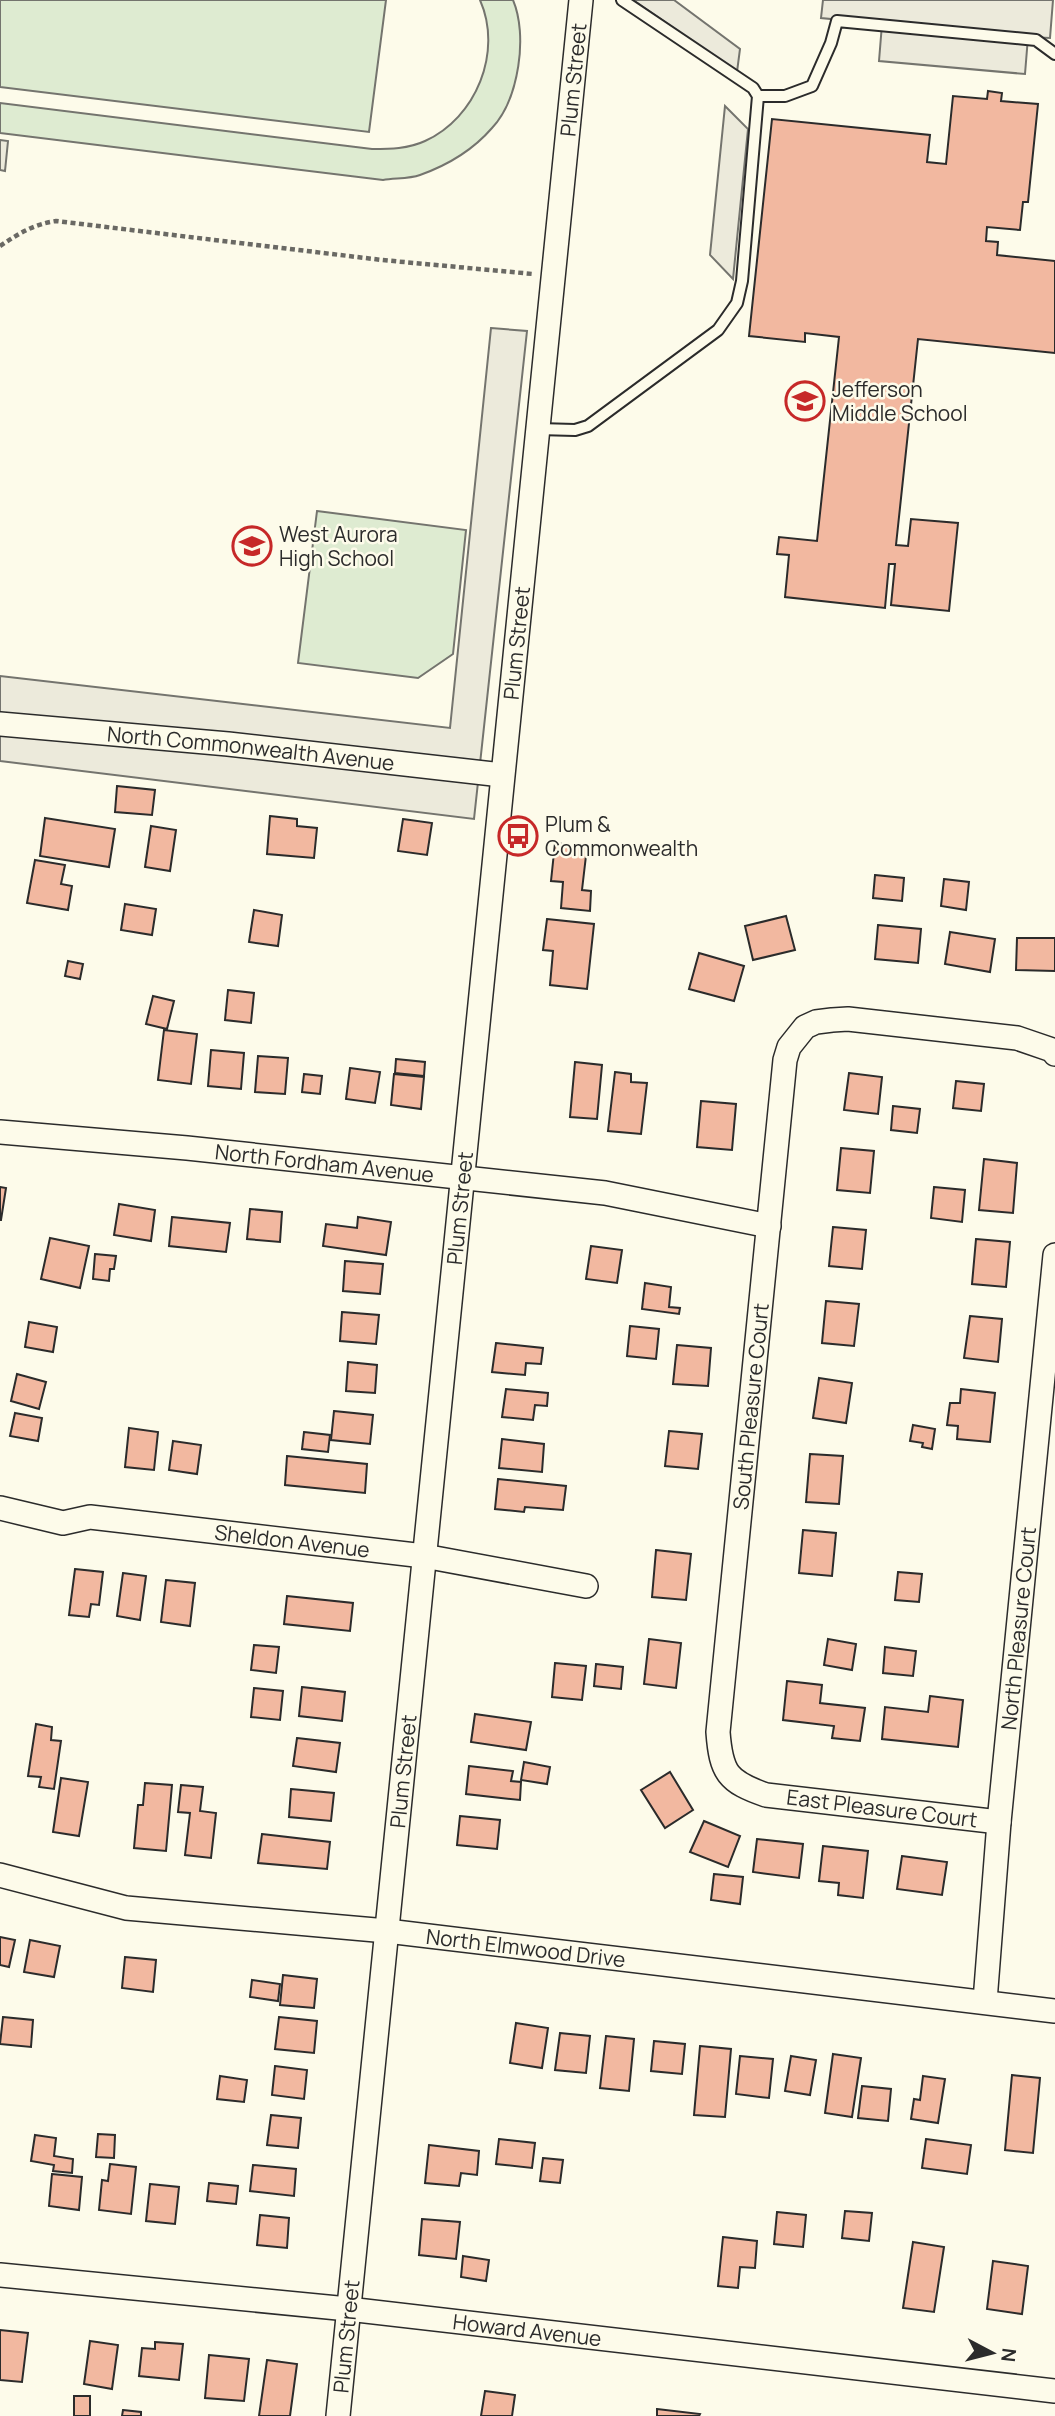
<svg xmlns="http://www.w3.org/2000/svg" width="1055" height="2416" viewBox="0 0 1055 2416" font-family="Manrope,sans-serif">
	<rect width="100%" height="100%" fill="#fdfbea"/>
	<!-- green -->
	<g fill="#deebd1" stroke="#74746e" stroke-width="2">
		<polygon points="0,0 386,0 369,132 0,87"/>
		<path d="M480,0H513C528,35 519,99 492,128C473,150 448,165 420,175C409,179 395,178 383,180L0,133V103L372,149C390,149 408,149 425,141C476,118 503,52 480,0Z"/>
		<polygon points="317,511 466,530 453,654 418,678 298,663"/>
	</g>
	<!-- parking -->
	<g fill="#eceadb" stroke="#74746e" stroke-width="2">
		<polygon points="633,0 674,0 740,49 737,72"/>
		<polygon points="823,0 1053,0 1050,38 1028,37 1025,74 879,61 882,24 821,18"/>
		<polygon points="725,106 748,129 733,279 710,255"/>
		<polygon points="0,140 8,141 5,171 0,170"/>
		<polygon points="491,328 527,331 474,819 0,761 0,676 450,728"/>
	</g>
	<!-- building -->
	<g fill="#f2b8a0" stroke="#2b2b2b" stroke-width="2">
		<polygon points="988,91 1002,93 1001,101 1038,104 1028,202 1023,202 1020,230 987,227 986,241 998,242 997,255 1055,261 1055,353 918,339 896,545 908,546 911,519 958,523 949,611 891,605 895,564 889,564 885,608 785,597 789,555 777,554 779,537 817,541 839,337 805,333 805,342 749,336 772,119 930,135 927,162 946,164 953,96 987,99"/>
		<polygon points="117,786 155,790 152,815 115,812"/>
		<polygon points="270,816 297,819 297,826 317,828 314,858 267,854"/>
		<polygon points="45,818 115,829 109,867 40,856"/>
		<polygon points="403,819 432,823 427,855 398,851"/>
		<polygon points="151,826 176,830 170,871 145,867"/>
		<polygon points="555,843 587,847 582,890 591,891 590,911 561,908 563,882 551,881"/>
		<polygon points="35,860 65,865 61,884 72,886 68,910 27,903"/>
		<polygon points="875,875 904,878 902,901 873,898"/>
		<polygon points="944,879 969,882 966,910 941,906"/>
		<polygon points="125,904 156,909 152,935 121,930"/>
		<polygon points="254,910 282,915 278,946 249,942"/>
		<polygon points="786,916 795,950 753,960 745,926"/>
		<polygon points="547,919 594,924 587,989 550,985 553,951 543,950"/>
		<polygon points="878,925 921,929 918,963 875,959"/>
		<polygon points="950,932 995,939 990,972 945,964"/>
		<polygon points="1017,938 1055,938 1055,971 1016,970"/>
		<polygon points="699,953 744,966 734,1001 689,989"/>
		<polygon points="68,961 83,964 80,979 65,976"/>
		<polygon points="228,990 254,993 251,1023 225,1020"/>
		<polygon points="153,996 174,1001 167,1029 146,1024"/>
		<polygon points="164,1030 197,1034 191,1084 158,1080"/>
		<polygon points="211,1050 244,1053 241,1089 208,1086"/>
		<polygon points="258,1056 288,1058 285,1094 255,1092"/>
		<polygon points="396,1059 425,1062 424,1076 395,1073"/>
		<polygon points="575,1062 602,1065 597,1119 570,1117"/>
		<polygon points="350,1068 380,1072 375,1103 346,1099"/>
		<polygon points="615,1072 631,1074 631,1082 647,1083 641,1134 608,1131"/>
		<polygon points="849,1073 882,1077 878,1114 844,1110"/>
		<polygon points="304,1074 322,1076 320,1094 302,1092"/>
		<polygon points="394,1074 424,1077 421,1109 391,1105"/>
		<polygon points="956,1081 984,1084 981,1111 953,1108"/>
		<polygon points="701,1101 736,1104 732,1150 697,1147"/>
		<polygon points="893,1106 920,1109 917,1133 891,1130"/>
		<polygon points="841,1148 874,1151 870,1193 837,1190"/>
		<polygon points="984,1159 1017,1163 1013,1213 979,1210"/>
		<polygon points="0,1187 6,1188 1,1220 0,1220"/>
		<polygon points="934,1187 965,1190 962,1222 931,1218"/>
		<polygon points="119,1204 155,1210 151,1241 114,1235"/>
		<polygon points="250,1209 282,1212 280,1242 247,1239"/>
		<polygon points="172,1217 230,1223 226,1252 169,1246"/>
		<polygon points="358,1217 391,1222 386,1255 323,1246 326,1224 357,1228"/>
		<polygon points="833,1227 866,1230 862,1269 829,1266"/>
		<polygon points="50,1238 89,1246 80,1288 41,1279"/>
		<polygon points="976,1239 1010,1242 1006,1287 972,1284"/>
		<polygon points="591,1246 622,1250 617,1283 586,1279"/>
		<polygon points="95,1254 116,1256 114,1269 110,1269 109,1281 93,1279"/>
		<polygon points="345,1261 383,1264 380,1294 343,1291"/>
		<polygon points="645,1283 671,1287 669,1307 680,1308 679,1314 642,1309"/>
		<polygon points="826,1301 859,1304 854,1346 822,1343"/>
		<polygon points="342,1312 379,1315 376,1344 340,1341"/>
		<polygon points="970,1316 1002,1319 998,1362 964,1358"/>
		<polygon points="29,1322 57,1327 53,1352 25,1347"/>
		<polygon points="630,1326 659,1329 656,1359 627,1356"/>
		<polygon points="496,1343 543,1348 541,1364 526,1363 525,1375 492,1372"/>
		<polygon points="677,1345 711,1348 708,1386 673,1384"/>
		<polygon points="348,1362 377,1365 375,1393 346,1391"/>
		<polygon points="17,1374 46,1382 39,1409 11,1401"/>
		<polygon points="819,1378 852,1383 846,1423 813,1418"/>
		<polygon points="506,1389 548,1393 547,1406 535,1405 533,1420 502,1417"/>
		<polygon points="961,1389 995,1393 990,1442 957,1439 958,1426 947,1425 950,1403 960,1403"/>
		<polygon points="334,1411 373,1415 370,1444 331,1440"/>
		<polygon points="15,1413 42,1418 38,1441 10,1436"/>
		<polygon points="913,1425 935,1429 932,1449 922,1447 923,1443 910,1441"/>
		<polygon points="129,1428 158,1432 154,1470 125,1467"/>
		<polygon points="669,1431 702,1434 698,1469 665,1466"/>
		<polygon points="304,1432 330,1435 328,1452 302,1449"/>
		<polygon points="502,1439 544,1444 542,1472 499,1468"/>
		<polygon points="173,1441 201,1445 197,1474 169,1470"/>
		<polygon points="810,1454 843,1456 839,1504 806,1502"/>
		<polygon points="287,1456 367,1464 365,1493 285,1485"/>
		<polygon points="498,1479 566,1486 563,1510 525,1507 524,1512 495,1509"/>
		<polygon points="803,1530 836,1533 832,1576 799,1573"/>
		<polygon points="656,1550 691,1554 686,1600 652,1597"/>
		<polygon points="75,1569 103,1572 99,1605 91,1604 89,1617 69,1615"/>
		<polygon points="898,1572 922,1574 919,1602 895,1600"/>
		<polygon points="123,1573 146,1576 140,1620 117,1616"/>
		<polygon points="166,1580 195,1583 190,1626 161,1622"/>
		<polygon points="287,1596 353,1603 350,1631 284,1624"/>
		<polygon points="649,1639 681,1643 676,1688 644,1684"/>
		<polygon points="828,1639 856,1644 852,1670 824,1665"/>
		<polygon points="254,1645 279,1647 276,1673 251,1670"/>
		<polygon points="885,1647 916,1651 913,1676 883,1673"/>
		<polygon points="555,1663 586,1666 582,1700 552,1697"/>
		<polygon points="596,1664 623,1667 621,1689 594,1686"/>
		<polygon points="787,1681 822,1685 820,1703 865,1708 860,1741 832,1738 834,1726 783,1720"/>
		<polygon points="302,1687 345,1692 342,1721 299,1716"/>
		<polygon points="254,1688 283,1691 280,1720 251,1717"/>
		<polygon points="930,1696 963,1700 958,1747 882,1739 885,1707 928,1712"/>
		<polygon points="475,1714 531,1722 526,1750 471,1742"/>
		<polygon points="36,1724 52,1727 51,1740 61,1741 54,1789 39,1787 41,1777 28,1776"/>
		<polygon points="297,1738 340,1743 336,1772 293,1766"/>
		<polygon points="524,1762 550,1767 547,1784 521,1780"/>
		<polygon points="469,1766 513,1771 511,1781 521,1782 520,1800 466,1794"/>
		<polygon points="670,1772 693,1810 665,1828 641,1790"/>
		<polygon points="61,1778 88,1782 79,1836 53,1832"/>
		<polygon points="145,1783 172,1785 166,1851 134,1848 138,1805 143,1805"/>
		<polygon points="181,1785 203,1787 200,1811 216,1813 211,1858 185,1855 190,1813 178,1812"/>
		<polygon points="291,1789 334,1793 331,1821 289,1817"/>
		<polygon points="460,1816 500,1820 497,1849 457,1845"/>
		<polygon points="704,1821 740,1836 728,1867 690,1852"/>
		<polygon points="262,1834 330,1842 327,1869 258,1863"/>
		<polygon points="757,1839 803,1844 799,1878 753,1872"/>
		<polygon points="823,1846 868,1851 863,1898 838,1895 839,1883 819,1881"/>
		<polygon points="902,1856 947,1862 942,1895 897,1889"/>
		<polygon points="714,1874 743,1877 740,1904 711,1900"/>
		<polygon points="0,1937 15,1940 9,1967 0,1965"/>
		<polygon points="30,1940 60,1946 54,1977 24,1972"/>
		<polygon points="125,1957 156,1960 153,1992 122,1988"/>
		<polygon points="283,1975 317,1979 314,2008 280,2005"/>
		<polygon points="252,1980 280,1984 278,2001 250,1997"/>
		<polygon points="3,2017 33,2020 31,2047 0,2044"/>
		<polygon points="279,2017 317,2021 314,2053 275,2049"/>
		<polygon points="516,2023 548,2028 542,2068 510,2063"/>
		<polygon points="560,2033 590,2036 586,2073 555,2070"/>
		<polygon points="606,2036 634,2039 629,2091 600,2088"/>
		<polygon points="654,2041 685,2044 682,2074 651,2071"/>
		<polygon points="700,2046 731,2049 725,2117 694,2115"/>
		<polygon points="833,2054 861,2058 852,2117 825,2113"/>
		<polygon points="740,2056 773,2059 769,2098 736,2094"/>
		<polygon points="791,2056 816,2060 810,2095 785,2091"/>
		<polygon points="275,2066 307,2070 304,2099 272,2095"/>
		<polygon points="1012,2075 1040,2078 1033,2153 1005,2150"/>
		<polygon points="220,2076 247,2080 244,2102 217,2099"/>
		<polygon points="923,2076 945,2079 938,2123 911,2119 914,2099 920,2100"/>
		<polygon points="862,2086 891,2089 888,2121 858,2118"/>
		<polygon points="271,2115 301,2118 298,2148 267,2145"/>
		<polygon points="98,2134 115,2135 114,2158 96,2157"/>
		<polygon points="35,2135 56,2138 54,2156 73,2159 72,2173 53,2171 54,2165 31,2161"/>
		<polygon points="499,2139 535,2143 532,2168 496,2164"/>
		<polygon points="926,2139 971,2145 967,2174 922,2168"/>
		<polygon points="429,2145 479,2151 477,2175 461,2173 459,2186 425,2183"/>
		<polygon points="543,2158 563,2160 560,2183 540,2181"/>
		<polygon points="110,2164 136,2167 131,2214 99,2210 102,2180 108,2181"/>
		<polygon points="253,2165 296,2169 294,2196 250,2191"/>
		<polygon points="52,2174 82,2177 79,2210 49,2206"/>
		<polygon points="209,2183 238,2186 236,2204 207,2201"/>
		<polygon points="150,2184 179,2187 175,2224 146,2221"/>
		<polygon points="845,2211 872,2213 869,2241 842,2238"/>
		<polygon points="777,2212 806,2215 803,2247 774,2244"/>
		<polygon points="260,2215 289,2218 287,2248 257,2245"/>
		<polygon points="422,2219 460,2222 456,2259 419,2255"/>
		<polygon points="723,2237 757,2241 755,2268 740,2267 738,2288 718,2286"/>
		<polygon points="913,2242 944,2247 934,2312 903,2308"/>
		<polygon points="463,2256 489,2260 486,2281 461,2277"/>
		<polygon points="993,2261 1028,2266 1022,2314 987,2309"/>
		<polygon points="0,2330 28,2333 22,2382 0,2380"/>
		<polygon points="90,2341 118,2345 112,2389 84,2384"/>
		<polygon points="155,2342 183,2344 179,2380 139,2376 142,2348 155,2349"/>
		<polygon points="209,2355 249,2359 244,2401 205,2398"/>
		<polygon points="267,2360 297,2364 290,2416 259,2416"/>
		<polygon points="485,2391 515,2395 512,2416 481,2416"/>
		<rect x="74" y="2396" width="16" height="20"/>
		<polygon points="657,2409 700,2414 699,2416 657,2416"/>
		<polygon points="123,2410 141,2412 141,2416 122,2416"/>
	</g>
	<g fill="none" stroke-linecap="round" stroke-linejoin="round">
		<!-- service casing -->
		<g stroke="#2b2b2b" stroke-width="14">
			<g id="service">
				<polyline points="758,96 785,96 812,86 831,43 837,21 1036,40 1055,54"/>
				<polyline points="538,429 575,430 588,426 718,330 737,303 742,281 758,96 753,88 622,0"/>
			</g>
		</g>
		<!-- minor casing -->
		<g stroke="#2b2b2b" stroke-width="26">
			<g id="minor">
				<path id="s1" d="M0,724L228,744L502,775"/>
				<path id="s2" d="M0,1132L187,1148L605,1193L769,1226"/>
				<path id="s3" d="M0,1508L63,1523L90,1517L424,1556L586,1586"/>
				<path id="s4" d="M999,1822L766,1795C728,1782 721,1773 718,1732L785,1060L789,1047L805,1027L816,1022L832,1020L848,1019L1017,1038L1052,1050L1055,1054"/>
				<path id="s5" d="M0,1875L126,1908L387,1931L1055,2011"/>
				<path id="s6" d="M985,2001L999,1822L1055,1255"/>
				<path id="s7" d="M0,2275L348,2309L1055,2391"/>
				<path id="s8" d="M338,2416L581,0"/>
			</g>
		</g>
		<!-- path -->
		<path stroke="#6a6964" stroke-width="4.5" stroke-dasharray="5 3.5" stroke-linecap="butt" d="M0,246C18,234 34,224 56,221L382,260L533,274"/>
		<!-- service -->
		<use href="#service" stroke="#fdfbea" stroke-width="10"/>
		<!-- minor -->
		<use href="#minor" stroke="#fdfbea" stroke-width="23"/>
	</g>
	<!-- icons -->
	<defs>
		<g id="school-ring" transform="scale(2.0125)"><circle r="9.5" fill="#fdfbea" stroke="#c62828" stroke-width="1.5"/><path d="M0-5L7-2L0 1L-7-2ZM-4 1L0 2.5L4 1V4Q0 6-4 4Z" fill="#c62828"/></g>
		<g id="bus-ring" transform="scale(2.0125)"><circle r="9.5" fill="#fdfbea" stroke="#c62828" stroke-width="1.5"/><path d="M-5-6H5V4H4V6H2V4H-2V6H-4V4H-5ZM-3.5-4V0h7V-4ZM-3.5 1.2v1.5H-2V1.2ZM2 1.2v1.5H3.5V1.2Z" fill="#c62828"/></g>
	</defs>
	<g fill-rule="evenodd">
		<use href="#school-ring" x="805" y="401"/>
		<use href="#school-ring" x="252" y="546"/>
		<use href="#bus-ring" x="518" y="836"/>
	</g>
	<g text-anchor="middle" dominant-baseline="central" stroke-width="5" stroke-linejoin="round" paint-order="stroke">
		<!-- street labels -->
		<g font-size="21" fill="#2b2b2b" stroke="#fdfbea">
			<text stroke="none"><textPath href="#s8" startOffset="2348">Plum Street</textPath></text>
			<text stroke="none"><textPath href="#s8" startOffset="1782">Plum Street</textPath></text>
			<text stroke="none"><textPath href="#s1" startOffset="252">North Commonwealth Avenue</textPath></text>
			<text stroke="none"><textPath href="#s2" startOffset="326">North Fordham Avenue</textPath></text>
			<text stroke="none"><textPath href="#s8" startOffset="1214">Plum Street</textPath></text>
			<text stroke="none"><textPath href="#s4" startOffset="649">South Pleasure Court</textPath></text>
			<text stroke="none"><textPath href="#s3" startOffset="296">Sheldon Avenue</textPath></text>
			<text stroke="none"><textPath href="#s6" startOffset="374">North Pleasure Court</textPath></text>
			<text stroke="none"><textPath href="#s8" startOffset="648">Plum Street</textPath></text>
			<text transform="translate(882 1808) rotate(7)">East Pleasure Court</text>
			<text stroke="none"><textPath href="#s5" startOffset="532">North Elmwood Drive</textPath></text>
			<text stroke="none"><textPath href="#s7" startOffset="530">Howard Avenue</textPath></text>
			<text stroke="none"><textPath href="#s8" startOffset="80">Plum Street</textPath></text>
		</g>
		<!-- poi labels -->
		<g font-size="21" fill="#2b2b2b" stroke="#fdfbea" text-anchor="start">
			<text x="832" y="389">Jefferson<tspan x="832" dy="24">Middle School</tspan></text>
			<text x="279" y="534">West Aurora<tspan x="279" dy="24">High School</tspan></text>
			<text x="545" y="824">Plum &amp;<tspan x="545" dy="24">Commonwealth</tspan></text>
		</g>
	</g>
	<!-- north arrow -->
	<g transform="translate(992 2353) rotate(97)" stroke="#fdfbea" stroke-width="5" paint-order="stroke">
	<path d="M0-5L12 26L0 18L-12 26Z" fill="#2b2b2b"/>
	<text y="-10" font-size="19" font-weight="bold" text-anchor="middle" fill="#2b2b2b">N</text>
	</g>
</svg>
